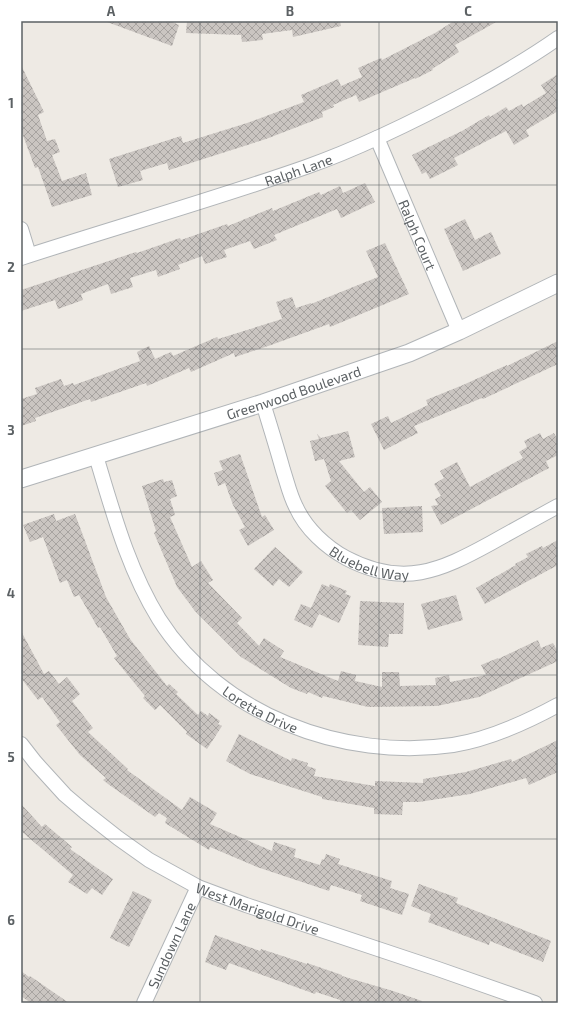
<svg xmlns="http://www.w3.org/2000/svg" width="579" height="1024" viewBox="0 0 579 1024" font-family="'Exo 2',sans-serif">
	<defs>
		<pattern id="building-cross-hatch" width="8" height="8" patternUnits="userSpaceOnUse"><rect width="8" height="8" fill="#cac5c1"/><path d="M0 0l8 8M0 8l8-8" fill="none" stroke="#a7a3a0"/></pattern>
	</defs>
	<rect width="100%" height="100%" fill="#eeeae4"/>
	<!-- building -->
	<g fill="url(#building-cross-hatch)">
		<polygon points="107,21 170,21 179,25 172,46 107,22"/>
		<polygon points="187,21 340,21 341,26 293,37 292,30 262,34 263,40 242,42 241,35 186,33"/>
		<polygon points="454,21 498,21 455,45 459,52 432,69 433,70 415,79 415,78 359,102 356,95 333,105 334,107 322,112 323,117 266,139 169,170 167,163 140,171 143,180 118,187 109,159 181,136 183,143 247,123 304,102 301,95 338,79 341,86 362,77 358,68 381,58 382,60 435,33"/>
		<polygon points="21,65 44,112 38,115 47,141 55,139 60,152 52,155 62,181 86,173 92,195 52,207 38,167 35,168 21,130"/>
		<polygon points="558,74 558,111 526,130 529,136 514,145 506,131 454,158 458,165 430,179 426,172 422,174 412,155 462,131 489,115 490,117 506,107 509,111 522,104 523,107 546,93 541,85"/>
		<polygon points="365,183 375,202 341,218 337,209 274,235 277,240 254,249 250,241 224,250 227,257 205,264 202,256 178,265 180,269 158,277 156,270 130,278 133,287 111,294 108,284 81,294 83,300 58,309 55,300 21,311 21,290 136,252 137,253 180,238 181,240 227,224 228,226 272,208 273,211 319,192 321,195 340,186 343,193"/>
		<polygon points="465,219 475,240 491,232 501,254 463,271 444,229"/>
		<polygon points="385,243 409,294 330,327 329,324 271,345 235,357 234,353 191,372 189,368 147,386 146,383 91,402 90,399 35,418 36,421 21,426 21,399 37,394 35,388 61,379 64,386 73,383 74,385 140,361 137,352 149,346 155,359 171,352 173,356 217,337 218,339 282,319 276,302 292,297 296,308 311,303 311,304 378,277 366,251"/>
		<polygon points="558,341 558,364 483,399 482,398 414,426 418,433 384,450 371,424 388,416 391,423 428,405 426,400 463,385 507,365 507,366"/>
		<polygon points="348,431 355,457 339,461 364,492 370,487 382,502 360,520 351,510 347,513 325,486 331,481 324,459 315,461 310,441 319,439 317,434 321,438"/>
		<polygon points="540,433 543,439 554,433 558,441 558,455 546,461 549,468 441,525 431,506 438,505 435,499 441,496 434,484 444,478 440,471 457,462 470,487 523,458 519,452 527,447 524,441"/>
		<polygon points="240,454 262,517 265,515 274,530 248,546 239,530 245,527 233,505 225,483 218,486 214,473 223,470 219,461"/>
		<polygon points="163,479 164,482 172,480 177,496 170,499 175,515 170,517 192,567 201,561 213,580 208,583 242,618 237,623 259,646 264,638 284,651 280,657 338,681 341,671 356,675 355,681 382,687 382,672 399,672 400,686 436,685 435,678 449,675 450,682 486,675 481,665 498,658 498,659 538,640 541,648 553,643 558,652 558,661 479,697 437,706 368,707 323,696 322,698 308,692 307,694 291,688 241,657 195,611 177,587 154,533 156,531 142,486"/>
		<polygon points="422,506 423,532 384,534 382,508"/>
		<polygon points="54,514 56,521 75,514 106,597 130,639 167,686 169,684 178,692 176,694 198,715 201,711 208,716 209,713 220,721 218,724 222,726 207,749 186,734 187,732 160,705 155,710 143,698 145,696 114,658 117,656 100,627 98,628 79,595 74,597 67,580 60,583 43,537 30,542 23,525"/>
		<polygon points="558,540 558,565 485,604 476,588 516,565 515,564 528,557 526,554 542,546 543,548"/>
		<polygon points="275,547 303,572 289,587 279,579 273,586 254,569"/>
		<polygon points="322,584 329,587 330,584 347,591 345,594 351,596 339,623 319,614 312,628 294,620 301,604 311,608"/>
		<polygon points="456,595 463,620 428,630 421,604"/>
		<polygon points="360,601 404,603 403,634 389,634 388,647 358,645"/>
		<polygon points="21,631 44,674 49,671 59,684 67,677 80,694 72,701 93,728 88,732 128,769 127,770 182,810 190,797 217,813 210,824 272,851 274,842 296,849 294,857 320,865 322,859 324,860 326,854 340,859 338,864 392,881 390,888 409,894 402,915 360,901 362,895 331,885 329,891 257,867 210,847 209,850 165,823 167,818 159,813 155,817 108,784 103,780 106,778 80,755 56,725 60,722 42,697 38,700 21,678"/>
		<polygon points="239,734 291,761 292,758 308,763 307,766 316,769 314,776 375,786 375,781 423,783 423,779 466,772 511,759 512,762 558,740 558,772 529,785 526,778 470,794 419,802 403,802 402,815 374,814 374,808 322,799 322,797 250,774 226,761"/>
		<polygon points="21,804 42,827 45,824 72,847 70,849 113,879 102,895 92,888 87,894 68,882 73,875 21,831"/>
		<polygon points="419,884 458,898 456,903 551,941 543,962 490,941 489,945 428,922 431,914 411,906"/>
		<polygon points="133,891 152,900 129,947 110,938"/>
		<polygon points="215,935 260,951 261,949 307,964 307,963 342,975 342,976 393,991 422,1001 421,1003 340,1003 340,1000 316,992 315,994 229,963 226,970 205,962"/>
		<polygon points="21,971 29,977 30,976 69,1003 31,1003 21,996"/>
	</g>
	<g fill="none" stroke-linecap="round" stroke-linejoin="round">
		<!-- minor casing -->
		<g stroke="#b1b5b8" stroke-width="16">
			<g id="minor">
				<path id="s1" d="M377,138L459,331"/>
				<polyline points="21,229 29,255"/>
				<path id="s2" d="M21,258C116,227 212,200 306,167C363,147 419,119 473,90C502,74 531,57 558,38"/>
				<path id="s3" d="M263,403C270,426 277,448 283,470C287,482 290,496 296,507C306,529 326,547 346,558C403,588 440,571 491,543C514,530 536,518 558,506"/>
				<path id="s4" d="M96,456C113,512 128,569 159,619C220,715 343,761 453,745C490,739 525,723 558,705"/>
				<path id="s5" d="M21,744L35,762L65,795L85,812L118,838L149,860L198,887L246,905L438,969L535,1003"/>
				<path id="s6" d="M144,1003L198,887"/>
			</g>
		</g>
		<!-- tertiary casing -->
		<g stroke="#b1b5b8" stroke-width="19">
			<g id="tertiary">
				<path id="s7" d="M21,479L263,403L409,353L459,331L558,283"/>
			</g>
		</g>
		<!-- minor -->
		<use href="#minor" stroke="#fff" stroke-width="14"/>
		<!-- tertiary -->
		<use href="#tertiary" stroke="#fff" stroke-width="17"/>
	</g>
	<!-- grid -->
	<path fill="none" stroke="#5c6164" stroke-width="1" stroke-opacity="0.55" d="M200,21V1003M379,21V1003M21,185H558M21,349H558M21,512H558M21,675H558M21,839H558"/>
	<g text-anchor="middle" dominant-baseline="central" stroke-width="3.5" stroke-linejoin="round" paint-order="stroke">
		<!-- street labels -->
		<g font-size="14" fill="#5c6164" stroke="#fff">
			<text stroke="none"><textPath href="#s2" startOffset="291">Ralph Lane</textPath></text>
			<text stroke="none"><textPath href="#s1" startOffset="105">Ralph Court</textPath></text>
			<text stroke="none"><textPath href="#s7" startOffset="286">Greenwood Boulevard</textPath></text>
			<text stroke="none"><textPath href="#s3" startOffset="206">Bluebell Way</textPath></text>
			<text stroke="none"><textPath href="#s4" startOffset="313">Loretta Drive</textPath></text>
			<text stroke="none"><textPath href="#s5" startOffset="293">West Marigold Drive</textPath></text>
			<text stroke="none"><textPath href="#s6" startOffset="64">Sundown Lane</textPath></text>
		</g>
	</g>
	<!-- border -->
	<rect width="579" height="1024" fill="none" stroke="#ffffff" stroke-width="44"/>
	<rect x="22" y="22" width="535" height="980" fill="none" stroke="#5c6164" stroke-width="1.5"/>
	<g font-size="13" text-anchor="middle" font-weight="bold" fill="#5c6164">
		<text x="111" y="16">A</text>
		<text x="290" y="16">B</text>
		<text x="468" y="16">C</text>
		<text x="11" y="108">1</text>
		<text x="11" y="272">2</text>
		<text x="11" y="435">3</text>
		<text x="11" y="598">4</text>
		<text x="11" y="762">5</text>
		<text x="11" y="925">6</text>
	</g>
</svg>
